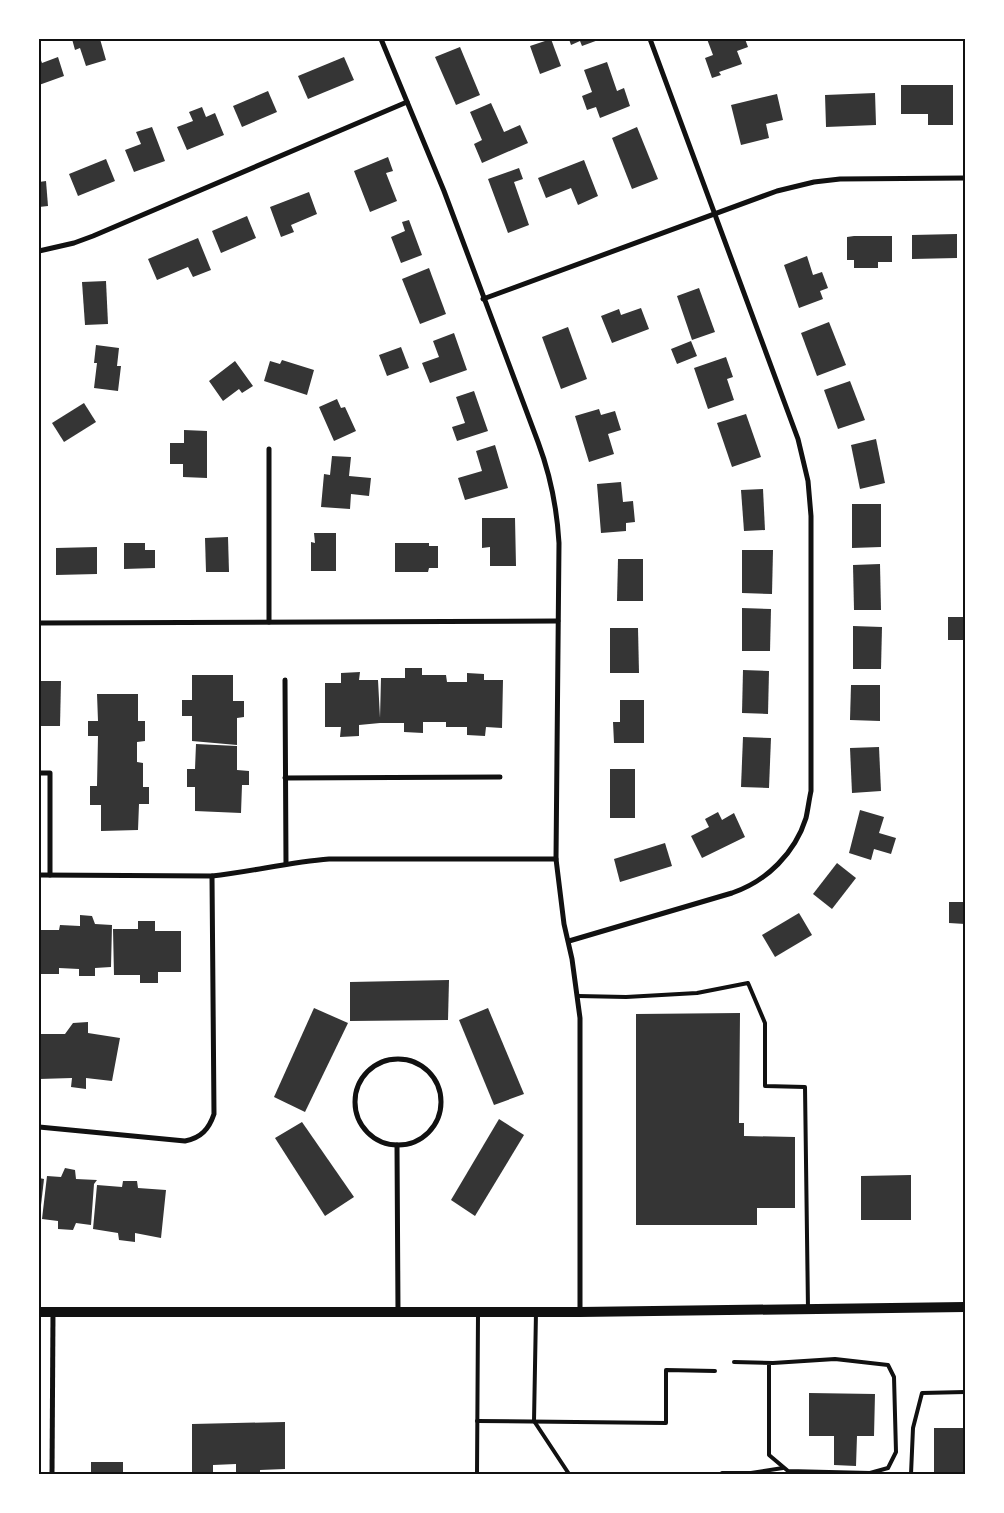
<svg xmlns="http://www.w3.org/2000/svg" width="1004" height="1513" viewBox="0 0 1004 1513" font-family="'Fira Sans Condensed',sans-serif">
	<rect width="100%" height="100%" fill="#fff"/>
	<!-- building -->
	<g fill="#353535">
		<polygon points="72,39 100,39 106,60 86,66 80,48 75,50"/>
		<polygon points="551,39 561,66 540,74 530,46"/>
		<polygon points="569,39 601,39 582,46 580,41 571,45"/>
		<polygon points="707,39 745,39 748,47 737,51 742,64 719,72 721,75 712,78 705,58 713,55"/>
		<polygon points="460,47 480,95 456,105 435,57"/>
		<polygon points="39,55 42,63 58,57 64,76 39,85"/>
		<polygon points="344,57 354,80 308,99 298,76"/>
		<polygon points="607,62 617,91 624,88 630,106 600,118 596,107 587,110 582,96 592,92 584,70"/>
		<polygon points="901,85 953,85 953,125 928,125 928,114 901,114"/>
		<polygon points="268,91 277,112 242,127 233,106"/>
		<polygon points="875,93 876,125 826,127 825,95"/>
		<polygon points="777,94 783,120 766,124 769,138 741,145 731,105"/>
		<polygon points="491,103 504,132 520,125 528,143 482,163 474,144 482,140 470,112"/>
		<polygon points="202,107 206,117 215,113 224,135 187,150 177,127 193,121 189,112"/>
		<polygon points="152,127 165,161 134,172 125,150 141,144 136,132"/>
		<polygon points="637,127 658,179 632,189 612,138"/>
		<polygon points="388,157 393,171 386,173 397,201 370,212 354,171"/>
		<polygon points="106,159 115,181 78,196 69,174"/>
		<polygon points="584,160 598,196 578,205 571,188 546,198 538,178"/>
		<polygon points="519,168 523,179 514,182 529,225 508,233 488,179"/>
		<polygon points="46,181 48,206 39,207 39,182"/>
		<polygon points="309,192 317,214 291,225 294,232 281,237 270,207"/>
		<polygon points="247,216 256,238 221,253 212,231"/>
		<polygon points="409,220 422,255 401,263 391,237 405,231 402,222"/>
		<polygon points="957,234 957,258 912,259 912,235"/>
		<polygon points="854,236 892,236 892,262 878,262 878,268 854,268 854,260 847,260 847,237"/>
		<polygon points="198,238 211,270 193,277 188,267 157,280 148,259"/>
		<polygon points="807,256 813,275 822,272 828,288 820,291 823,299 799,308 784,265"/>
		<polygon points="429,268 446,314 420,324 402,279"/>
		<polygon points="106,281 108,324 85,325 82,282"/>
		<polygon points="699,288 715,332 692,340 677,296"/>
		<polygon points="641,308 649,329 612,343 601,316 619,309 621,315"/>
		<polygon points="829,322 846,365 817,376 801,333"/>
		<polygon points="568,327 587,379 561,389 542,337"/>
		<polygon points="454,333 467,370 430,383 422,363 439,357 433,341"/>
		<polygon points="691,341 697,356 677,364 671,349"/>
		<polygon points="96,345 119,348 117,366 121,366 118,391 94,388 97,363 94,363"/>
		<polygon points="401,347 409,368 387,376 379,355"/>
		<polygon points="726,357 733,377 727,379 734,400 708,409 694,368"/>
		<polygon points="282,360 314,370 307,395 264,381 270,361 280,364"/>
		<polygon points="235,361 253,386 242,393 239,389 223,401 209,381"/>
		<polygon points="850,381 865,420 838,429 824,390"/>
		<polygon points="474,391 488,431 457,441 452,427 465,423 456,397"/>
		<polygon points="337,399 341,408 345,407 356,431 334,441 319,407"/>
		<polygon points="84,403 96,422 64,442 52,423"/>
		<polygon points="599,409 601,415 615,411 621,430 608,434 614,454 589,462 575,416"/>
		<polygon points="746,414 761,457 732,467 717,423"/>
		<polygon points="184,430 207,431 207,478 183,477 183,464 170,464 170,443 184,443"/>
		<polygon points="876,439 885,483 860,489 851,445"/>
		<polygon points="495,445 508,488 465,500 458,478 482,471 476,451"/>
		<polygon points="332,456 351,457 349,476 371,478 369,496 351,494 350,509 321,507 324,474 330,475"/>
		<polygon points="621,482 623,502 633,501 635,522 626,523 626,531 601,533 597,484"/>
		<polygon points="763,489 765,530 744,531 741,490"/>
		<polygon points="852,504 881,504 881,547 852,548"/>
		<polygon points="482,518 515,518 516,566 490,566 490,547 482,548"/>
		<polygon points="314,533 336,533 336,571 311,571 311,542 315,543"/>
		<polygon points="228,537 229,572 206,572 205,538"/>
		<polygon points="124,543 145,543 145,550 155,550 155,568 124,569"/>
		<polygon points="395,543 429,543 429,546 438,546 438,568 429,568 428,572 395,572"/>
		<polygon points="97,547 97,574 56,575 56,548"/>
		<polygon points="742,550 773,550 772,594 742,593"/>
		<polygon points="618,559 643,559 643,601 617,601"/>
		<polygon points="880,564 881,610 854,610 853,565"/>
		<polygon points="742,608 771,609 770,651 742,651"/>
		<rect x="948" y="617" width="17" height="23"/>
		<polygon points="853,626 882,627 881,669 853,669"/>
		<polygon points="610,628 638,628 639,673 610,673"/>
		<polygon points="405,668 422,668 422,675 446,675 447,682 467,682 467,673 484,674 484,680 503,680 502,728 486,727 485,736 467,735 467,727 446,727 446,722 423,722 423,733 404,732 404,723 380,723 359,725 359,736 340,737 341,727 325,727 325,683 341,683 341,673 360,672 359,680 378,680 380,718 381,678 405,678"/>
		<polygon points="743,670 769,671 768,714 742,713"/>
		<polygon points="192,675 233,675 233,701 244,701 244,717 237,718 237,745 192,741 192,716 182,716 182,700 192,700"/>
		<polygon points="39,681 61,681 60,726 39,726"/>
		<polygon points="851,685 880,685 880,721 850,720"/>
		<polygon points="97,694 138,694 138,721 145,721 145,741 137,742 137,762 143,763 143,787 149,787 149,804 139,804 138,830 101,831 101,805 90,805 90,786 97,786 98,736 88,736 88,721 98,721"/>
		<polygon points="620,700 644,700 644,743 614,743 613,722 620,722"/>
		<polygon points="743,737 771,738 769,788 741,787"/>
		<polygon points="196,744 237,746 237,770 249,771 249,785 242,785 241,813 195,811 195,787 187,787 187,769 195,769"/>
		<polygon points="879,747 881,791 852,793 850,748"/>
		<rect x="610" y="769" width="25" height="49"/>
		<polygon points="860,810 884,817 879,833 896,838 891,854 874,849 871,860 849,853"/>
		<polygon points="718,812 722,820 734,813 745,837 702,858 691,836 709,827 705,819"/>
		<polygon points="665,843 672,866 620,882 614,859"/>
		<polygon points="837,863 856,878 832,909 813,894"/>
		<polygon points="949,902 965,902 965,924 949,923"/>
		<polygon points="799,913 812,935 775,957 762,935"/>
		<polygon points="80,915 92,916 95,924 112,925 111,967 95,968 95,976 79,976 79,969 59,968 59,974 39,974 39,930 59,930 60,925 80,926"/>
		<polygon points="138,921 155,921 155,931 181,931 181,972 158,972 158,983 140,983 140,975 114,975 113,929 138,929"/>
		<polygon points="449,980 448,1020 350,1021 350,982"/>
		<polygon points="314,1008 348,1023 305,1112 274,1097"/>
		<polygon points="488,1008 524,1094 494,1105 459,1020"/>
		<polygon points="740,1013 739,1123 744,1123 744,1136 795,1137 795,1208 757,1208 757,1225 636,1225 636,1014"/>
		<polygon points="88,1022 88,1033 120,1038 112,1081 86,1078 86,1089 71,1087 72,1078 39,1079 39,1034 65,1034 73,1023"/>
		<polygon points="499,1119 524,1135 475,1216 451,1200"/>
		<polygon points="302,1122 354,1197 325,1216 275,1138"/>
		<polygon points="65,1168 75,1170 76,1179 97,1180 94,1184 91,1225 76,1223 73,1230 58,1229 58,1221 42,1219 47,1176 61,1177"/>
		<polygon points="911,1175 911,1220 861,1220 861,1176"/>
		<polygon points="39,1178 44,1179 40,1214 39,1214"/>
		<polygon points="123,1181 137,1181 138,1188 166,1190 161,1238 135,1233 135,1242 119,1240 118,1233 93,1229 97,1185 122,1187"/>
		<polygon points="809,1393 875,1394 874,1436 857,1436 856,1466 834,1465 834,1436 809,1436"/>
		<polygon points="285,1422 285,1469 260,1470 260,1474 236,1474 236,1464 213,1465 213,1474 192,1474 192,1424"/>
		<rect x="934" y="1428" width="31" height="46"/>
		<rect x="91" y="1462" width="32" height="12"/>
	</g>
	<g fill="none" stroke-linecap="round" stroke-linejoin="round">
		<!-- service -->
		<g stroke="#111" stroke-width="4">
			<polyline points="578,996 626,997 697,993 748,983 765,1023 765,1086 805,1087 808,1309"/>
			<polyline points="536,1312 534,1421 569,1474"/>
			<polyline points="965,1339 965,1343"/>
			<polyline points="734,1362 773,1363 835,1359 888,1365 894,1377 896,1452 888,1468 870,1473 788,1471 769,1455 769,1363"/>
			<polyline points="477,1421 666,1423 666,1370 715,1371"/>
			<polyline points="722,1473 751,1473 783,1468"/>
			<polyline points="477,1474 478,1314"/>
			<polyline points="911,1474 913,1428 922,1393 965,1392"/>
		</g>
		<!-- minor -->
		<g stroke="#111" stroke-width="5">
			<path d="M381,39L444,191L538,442C550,474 557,508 559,543L556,859L564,924L572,959L580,1018V1312"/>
			<polyline points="39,251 74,243 93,236 407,102"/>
			<polyline points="483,299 777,191 814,182 840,179 965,178"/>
			<polyline points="269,449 269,622"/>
			<polyline points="39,623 558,621"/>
			<polyline points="285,680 286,864"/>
			<polyline points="39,773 50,773 50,875"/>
			<polyline points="285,778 500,777"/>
			<path d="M39,875L212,876C251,872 289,862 329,859H556"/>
			<path d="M569,941L732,893C767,881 795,853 806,818C808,809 809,800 811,791V516L808,481L798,439L650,39"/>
			<circle cx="398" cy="1102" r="43"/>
			<path d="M39,1127L185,1141C201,1138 209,1129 214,1114L212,876"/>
			<polyline points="397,1145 398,1312"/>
			<polyline points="52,1474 53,1312"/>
		</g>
		<!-- secondary -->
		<polyline stroke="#111" stroke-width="10" points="39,1312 580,1312 965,1307"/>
	</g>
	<!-- border -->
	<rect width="1004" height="1513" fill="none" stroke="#ffffff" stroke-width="80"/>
	<rect x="40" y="40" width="924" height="1433" fill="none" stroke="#111" stroke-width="2"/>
</svg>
